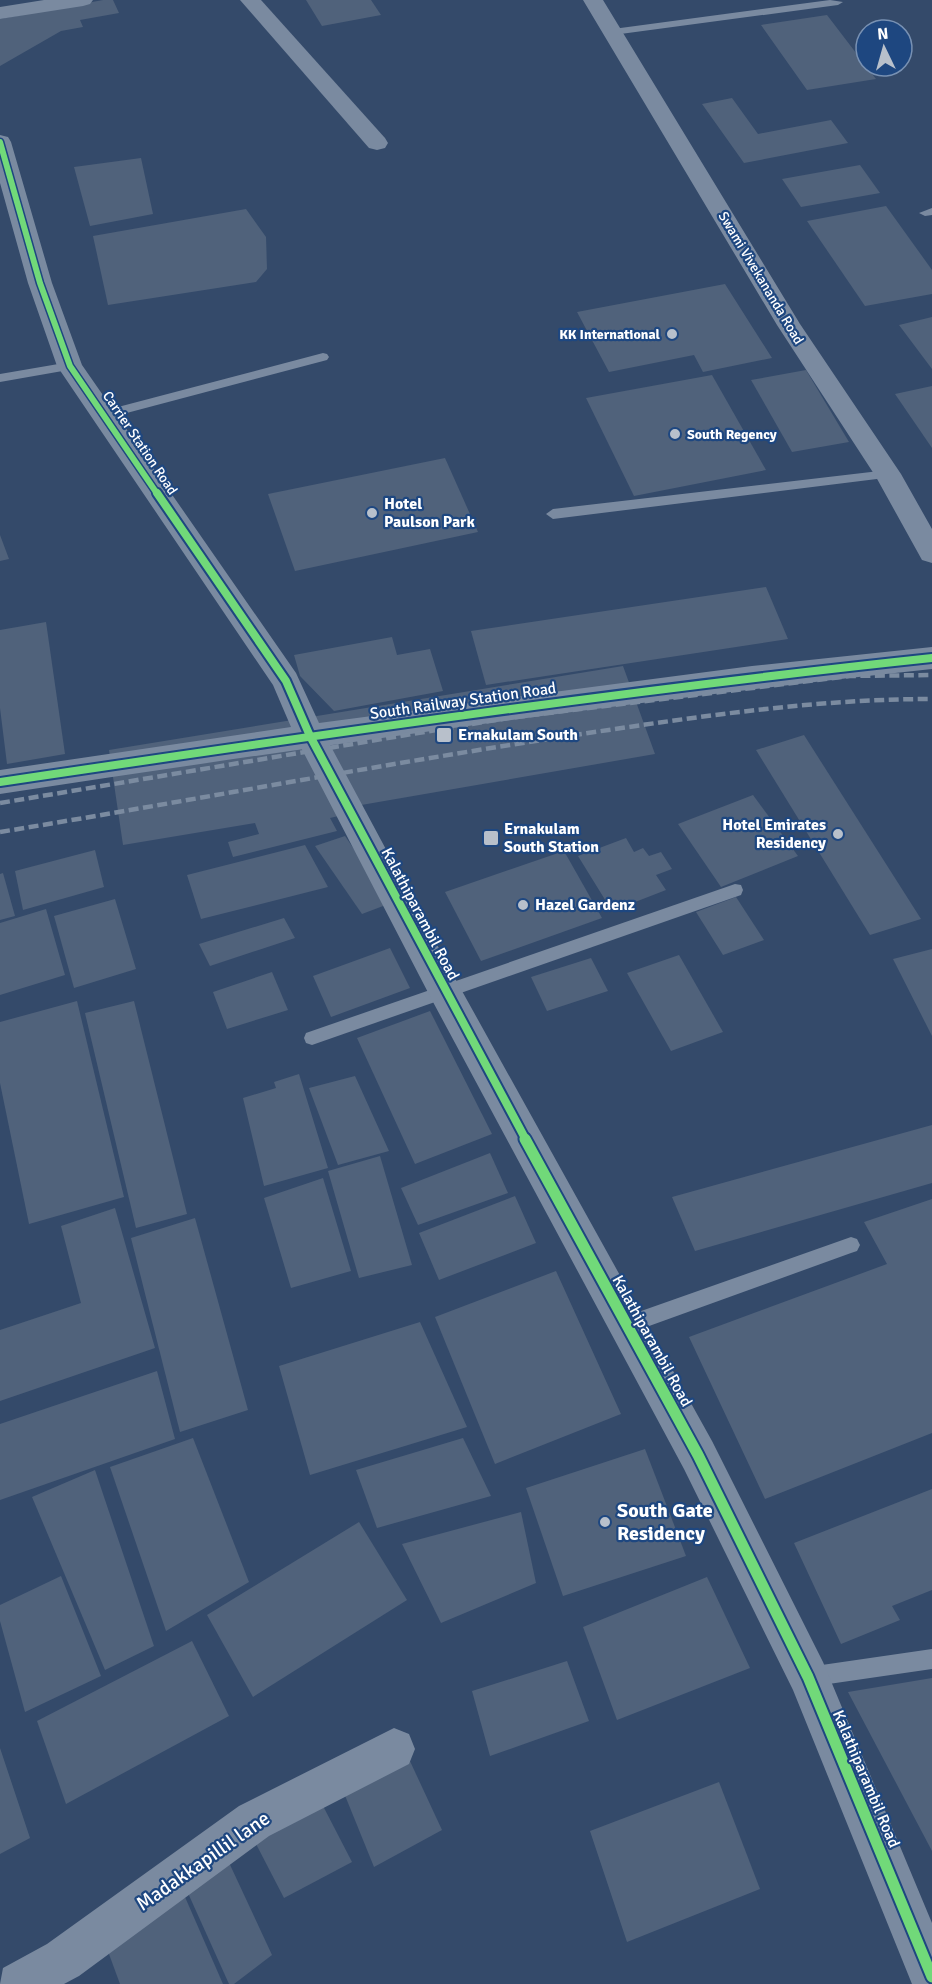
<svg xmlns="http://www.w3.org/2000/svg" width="932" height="1984" viewBox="0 0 932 1984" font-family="Signika,sans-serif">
	<rect width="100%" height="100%" fill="#344a6a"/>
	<!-- building -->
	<g fill="#50627b">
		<polygon points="103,0 113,0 119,13 80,20 83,27 61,31 0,66 0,19"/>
		<polygon points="306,0 371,0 381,15 322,26"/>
		<polygon points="827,15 866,66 876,79 807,90 761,25"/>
		<polygon points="732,98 758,134 831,120 848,143 744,163 702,104"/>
		<polygon points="141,158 153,214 90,226 74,167"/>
		<polygon points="860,165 880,193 801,207 782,179"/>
		<polygon points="886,206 932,270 932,294 865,306 807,221"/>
		<polygon points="246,209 266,237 267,269 256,282 108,305 93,236"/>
		<polygon points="725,284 772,358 703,372 694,355 609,372 577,312"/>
		<polygon points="932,317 932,369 899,325"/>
		<polygon points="806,370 849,442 792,452 751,380"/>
		<polygon points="712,375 766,470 634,496 586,398"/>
		<polygon points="932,386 932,448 895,394"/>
		<polygon points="445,458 478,532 295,571 268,494"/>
		<polygon points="0,535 9,559 0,561"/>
		<polygon points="766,587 788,639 486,685 471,631"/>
		<polygon points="46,622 65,754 7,764 0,708 0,630"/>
		<polygon points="392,637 397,655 430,649 443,691 334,711 300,676 294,655"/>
		<polygon points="623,666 655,754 344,808 347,814 330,818 337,831 233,857 228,842 259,834 255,823 123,845 109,750"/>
		<polygon points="804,735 921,919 870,935 756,750"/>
		<polygon points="753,795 798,856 721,887 678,824"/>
		<polygon points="345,836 391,903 362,914 315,846"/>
		<polygon points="626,838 634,852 643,848 649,856 661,852 672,869 656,875 666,890 612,911 578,856"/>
		<polygon points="305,845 328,887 201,919 187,875"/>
		<polygon points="95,850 104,887 23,910 15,871"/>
		<polygon points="564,851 602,918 481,961 445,892"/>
		<polygon points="3,873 15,916 0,920 0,874"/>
		<polygon points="736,897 764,940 723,955 696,912"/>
		<polygon points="115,899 136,969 74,988 54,916"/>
		<polygon points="46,909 65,975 0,995 0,923"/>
		<polygon points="284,918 295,938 210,966 199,944"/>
		<polygon points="390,948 410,988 331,1017 313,976"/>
		<polygon points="932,949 932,1036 893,959"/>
		<polygon points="679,955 723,1032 671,1051 627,973"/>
		<polygon points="591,958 608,991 547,1011 531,977"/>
		<polygon points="272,972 288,1010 227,1029 213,992"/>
		<polygon points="77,1001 124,1197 29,1224 0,1083 0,1022"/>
		<polygon points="134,1001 187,1214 136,1228 85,1013"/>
		<polygon points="430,1011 492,1134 415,1164 357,1038"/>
		<polygon points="299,1074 328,1168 264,1186 243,1098 276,1088 274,1082"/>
		<polygon points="355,1076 389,1151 338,1165 309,1088"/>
		<polygon points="932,1125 932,1183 695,1251 672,1197"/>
		<polygon points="490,1153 508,1193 418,1225 401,1188"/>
		<polygon points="380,1156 412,1265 359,1278 328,1171"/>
		<polygon points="323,1178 351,1271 291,1288 264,1198"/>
		<polygon points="515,1196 536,1243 439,1280 419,1233"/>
		<polygon points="932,1199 932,1433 765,1499 689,1337 887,1264 864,1222"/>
		<polygon points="115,1208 155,1348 0,1401 0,1330 81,1303 61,1226"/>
		<polygon points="195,1218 248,1410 180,1432 131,1238"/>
		<polygon points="556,1271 621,1414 495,1464 435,1317"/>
		<polygon points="420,1322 467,1427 310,1475 279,1366"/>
		<polygon points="157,1371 175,1439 0,1500 0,1424"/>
		<polygon points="193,1438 249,1582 166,1631 110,1467"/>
		<polygon points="463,1438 491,1496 377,1528 356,1470"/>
		<polygon points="645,1449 686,1556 563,1596 526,1488"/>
		<polygon points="95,1470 154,1646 105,1670 32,1497"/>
		<polygon points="932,1489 932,1590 892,1606 900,1620 841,1644 794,1543"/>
		<polygon points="521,1512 536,1583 441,1623 402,1544"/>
		<polygon points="359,1522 407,1600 253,1697 207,1615"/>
		<polygon points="61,1576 101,1676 25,1712 0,1621 0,1605"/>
		<polygon points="707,1577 750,1668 617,1720 583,1627"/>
		<polygon points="192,1641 229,1716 66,1804 37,1721"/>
		<polygon points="567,1661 589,1721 490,1756 472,1691"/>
		<polygon points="932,1678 932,1851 848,1692"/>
		<polygon points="0,1748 30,1838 0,1854"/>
		<polygon points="409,1759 442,1830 374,1867 344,1793"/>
		<polygon points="719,1782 760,1889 627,1942 590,1831"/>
		<polygon points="322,1804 352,1862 284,1898 255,1842"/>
		<polygon points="225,1854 272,1955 234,1984 229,1984 183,1882"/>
		<polygon points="178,1881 223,1984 120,1984 102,1935"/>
	</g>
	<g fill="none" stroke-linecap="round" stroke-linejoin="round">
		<!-- service -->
		<g fill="#7a8aa0" fill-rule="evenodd">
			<polygon points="830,0 843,2 838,5 613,35 608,32 613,29"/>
			<polygon points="932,208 932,215 925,216 919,213"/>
			<polygon points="323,353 327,354 329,357 327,360 104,419 98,415 99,412"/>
			<polygon points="70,362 74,363 76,366 74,369 0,382 0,374"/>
			<polygon points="888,470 895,474 893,477 553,519 546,514 553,509"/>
			<polygon points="735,884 741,885 743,890 741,895 312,1045 306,1043 304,1038 306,1033"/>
			<polygon points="851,1237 857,1239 860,1245 857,1251 851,1253 627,1334 620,1331 618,1325 620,1319 627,1316"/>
			<polygon points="932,1649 932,1669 808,1687 801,1684 798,1677 801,1670 808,1667"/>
		</g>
		<!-- minor -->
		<g fill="#7a8aa0" fill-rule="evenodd">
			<polygon points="240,0 261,0 385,138 388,143 385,148 377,150 369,148"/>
			<polygon points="310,725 321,728 457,982 712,1441 823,1662 932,1923 932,1984 912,1984 793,1690 684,1469 433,1002 295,736 299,728"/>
			<polygon points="394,1728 409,1734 415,1749 409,1764 269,1836 79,1976 64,1984 0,1984 3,1968 47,1944 239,1806"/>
		</g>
		<!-- tertiary -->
		<g fill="#7a8aa0" fill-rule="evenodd">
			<polygon points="44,0 93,0 90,4 83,6 0,19 0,7"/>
			<polygon points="583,0 603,0 800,324 901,474 932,529 932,563 922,560 876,477 777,325"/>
			<path d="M0,135L8,137L11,142L52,283L82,365L296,673L319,723L752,666L932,647V669C620,702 310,747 0,794V770L291,727L273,685L57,366L28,283L0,183Z"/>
		</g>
		<!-- rail -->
		<g stroke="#7b8ba0" stroke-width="4.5" stroke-dasharray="10 4.5" stroke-linecap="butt">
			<polyline points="0,803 508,718 850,676 932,675"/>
			<path d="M0,832C196,800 392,762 588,733C703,716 816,699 932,699"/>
		</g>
		<!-- cycleway-far2 casing -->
		<g stroke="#1e4780" stroke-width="9">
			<polyline id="cycleway-far2" points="0,142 40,283 70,366 158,495"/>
		</g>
		<!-- cycleway-far1 casing -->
		<g stroke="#1e4780" stroke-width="12">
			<g id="cycleway-far1">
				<polyline points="157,493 286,681 310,736 526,1140"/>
				<path d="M0,782C310,736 620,691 932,658"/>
			</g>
		</g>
		<!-- cycleway casing -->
		<g stroke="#1e4780" stroke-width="15">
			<polyline id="cycleway" points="525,1139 698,1455 808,1677 932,1977"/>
		</g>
		<!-- cycleway-far2 -->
		<use href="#cycleway-far2" stroke="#71d979" stroke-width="6"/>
		<!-- cycleway-far1 -->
		<use href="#cycleway-far1" stroke="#71d979" stroke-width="8"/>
		<!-- cycleway -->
		<use href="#cycleway" stroke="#71d979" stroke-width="11"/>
	</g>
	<!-- markers -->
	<g fill="#b8c0cb" stroke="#1e4780" stroke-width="2">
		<circle cx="672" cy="334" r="6"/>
		<circle cx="675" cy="434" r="6"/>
		<circle cx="372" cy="513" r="6"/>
		<rect x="436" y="727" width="16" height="16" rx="3"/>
		<circle cx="838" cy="834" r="6"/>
		<rect x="483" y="830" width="16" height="16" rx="3"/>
		<circle cx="523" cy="905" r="6"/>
		<circle cx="605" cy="1522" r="6"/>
	</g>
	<g text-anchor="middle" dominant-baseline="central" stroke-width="4.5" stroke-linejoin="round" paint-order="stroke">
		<!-- far-street labels -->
		<g font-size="14" fill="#fff" stroke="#1e4780">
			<text transform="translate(761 278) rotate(59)">Swami Vivekananda Road</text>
			<text transform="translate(140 443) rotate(56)">Carrier Station Road</text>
		</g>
		<!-- far-poi labels -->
		<g font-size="14" font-weight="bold" fill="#fff" stroke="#1e4780" text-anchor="end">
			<text x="660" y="334">KK International</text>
			<text x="687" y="434" text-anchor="start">South Regency</text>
		</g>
		<!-- poi labels -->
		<g font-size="16" font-weight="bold" fill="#fff" stroke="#1e4780" text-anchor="start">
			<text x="384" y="504">Hotel<tspan x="384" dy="18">Paulson Park</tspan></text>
			<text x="458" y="735">Ernakulam South</text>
			<text x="826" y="825" text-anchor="end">Hotel Emirates<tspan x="826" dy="18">Residency</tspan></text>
			<text x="504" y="829">Ernakulam<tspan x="504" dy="18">South Station</tspan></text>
			<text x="535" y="905">Hazel Gardenz</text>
		</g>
		<!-- street labels -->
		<g font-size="16" fill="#fff" stroke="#1e4780">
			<text transform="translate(463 701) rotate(-8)">South Railway Station Road</text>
			<text transform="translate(420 914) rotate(62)">Kalathiparambil Road</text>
			<text transform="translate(652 1341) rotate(61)">Kalathiparambil Road</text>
			<text transform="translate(866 1779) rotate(67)">Kalathiparambil Road</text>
		</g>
		<!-- near-poi labels -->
		<g font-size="20" font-weight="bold" fill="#fff" stroke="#1e4780" text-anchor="start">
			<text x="617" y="1510">South Gate<tspan x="617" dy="23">Residency</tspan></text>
		</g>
		<!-- near-street labels -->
		<g font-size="20" fill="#fff" stroke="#1e4780">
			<text transform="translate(203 1861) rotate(-35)">Madakkapillil lane</text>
		</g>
	</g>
	<!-- north arrow -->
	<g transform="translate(884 48) rotate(355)"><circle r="28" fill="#1e4780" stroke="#7891b3" stroke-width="1.5"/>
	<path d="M0-4.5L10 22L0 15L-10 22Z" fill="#b8c0cb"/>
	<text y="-9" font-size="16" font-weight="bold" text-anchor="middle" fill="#ffffff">N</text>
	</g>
</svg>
